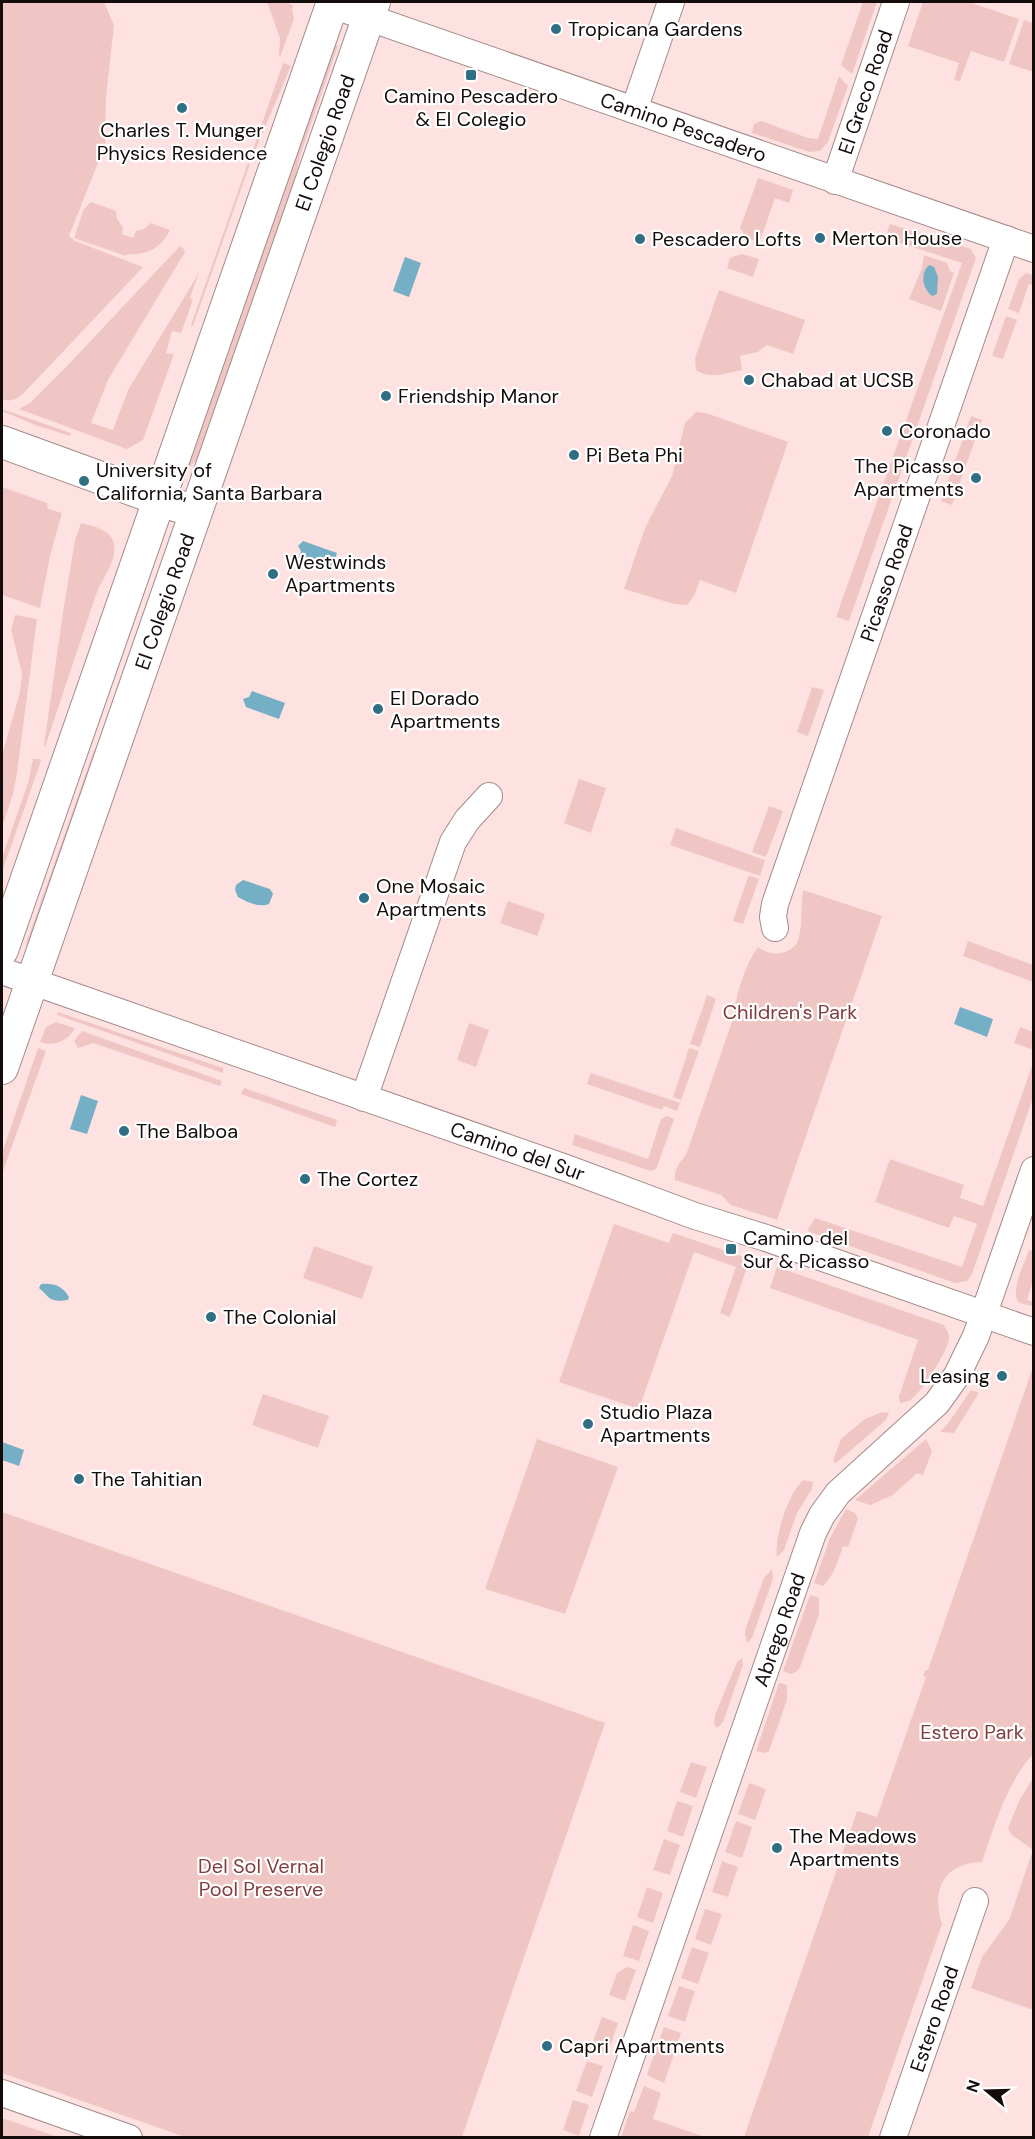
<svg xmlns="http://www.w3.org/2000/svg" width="1035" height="2139" viewBox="0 0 1035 2139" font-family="'DM Sans',sans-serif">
	<rect width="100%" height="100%" fill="#fee2e1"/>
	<!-- green -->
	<g fill="#efc6c4">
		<path d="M2,2H104L114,25L106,98L105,145L69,236L75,241L143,267L22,395C15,400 10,402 2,399Z"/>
		<polygon points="267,2 285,2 293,5 292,10 294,19 280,57 279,56 280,38"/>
		<polygon points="863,2 877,2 852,74 841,65"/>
		<polygon points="923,2 969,2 1019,19 1004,62 971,51 960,81 954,80 959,63 908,46"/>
		<polygon points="1024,20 1033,23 1033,72 1009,64"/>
		<polygon points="336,45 338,46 300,156 286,220 201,456 186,470 332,50"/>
		<polygon points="283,63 291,66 252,158 250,158"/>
		<polygon points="839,76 848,86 828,142 820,151 809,152 752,133 754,124 761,121 808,138 818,139"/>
		<polygon points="248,163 250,164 193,326 191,325"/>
		<polygon points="758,178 793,190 789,203 775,198 759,244 745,235 740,228"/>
		<path d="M91,202L116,211L117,219L123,227L122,234L133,238L136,231L144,229L151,223L170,230C162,247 147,256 127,254L126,256L74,238L84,209Z"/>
		<polygon points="890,224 971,249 976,258 849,621 836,617 962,263 885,238"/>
		<polygon points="180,246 183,248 185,252 108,380 91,423 113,430 128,390 199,273 190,298 193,300 181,333 172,331 166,353 174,354 143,440 127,449 19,409 30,403 66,367"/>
		<polygon points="742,254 759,259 753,277 727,268 730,258"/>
		<polygon points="924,255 947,263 950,271 954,273 941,311 909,299 922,268"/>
		<polygon points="1026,273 1033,275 1033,285 1029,284 1019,313 1008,309 1019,279"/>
		<path d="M719,290L805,320L793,354L767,345L758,352L740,356L742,370C727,373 709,380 696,370L695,358Z"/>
		<polygon points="1006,316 1017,320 1003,359 992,356"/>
		<polygon points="2,409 71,433 70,436 35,425 2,411"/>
		<polygon points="696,412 706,413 788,442 736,593 700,580 694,596 687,605 674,604 624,589 645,528 672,476 685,423"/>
		<polygon points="971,416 982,420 952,505 941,501"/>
		<polygon points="2,487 47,503 48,509 62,513 50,556 40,608 2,595"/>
		<path d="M81,523C129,532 117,557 98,589L45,747L44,745L63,612L75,540Z"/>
		<polygon points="15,615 37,619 17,773 13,794 2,827 2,755 20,692 22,673 11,630"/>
		<polygon points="812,687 824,690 808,736 797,732"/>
		<polygon points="94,750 96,750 94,772 36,932 25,947"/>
		<polygon points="33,759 40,759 41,761 2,872 2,858 28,783"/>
		<polygon points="579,779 606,788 591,833 564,823"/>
		<polygon points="769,806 783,811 766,857 752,852"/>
		<polygon points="676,828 765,860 760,876 670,845"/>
		<polygon points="751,876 759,879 743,924 733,921 748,877"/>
		<path d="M803,890L882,916L777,1220L731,1205L721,1195L675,1180C674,1169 679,1163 686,1155L734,1016C735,996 746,963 758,947C771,956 784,956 796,945C804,928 800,909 803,890Z"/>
		<polygon points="508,901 545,914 537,936 500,923"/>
		<polygon points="968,941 1033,965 1033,982 963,956"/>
		<polygon points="707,995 716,999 700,1047 690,1044"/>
		<polygon points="58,1012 223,1068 223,1073 57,1015"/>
		<path d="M56,1022L75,1028C68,1041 54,1047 40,1042L46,1027Z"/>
		<polygon points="469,1023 489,1030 476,1067 457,1060"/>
		<polygon points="1020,1027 1033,1032 1033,1050 1014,1043"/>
		<polygon points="82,1031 222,1081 220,1086 93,1043 78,1048 74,1041"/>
		<polygon points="38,1048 46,1051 2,1174 2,1153"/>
		<polygon points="689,1048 699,1051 681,1100 673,1097"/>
		<polygon points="1033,1063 1033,1098 972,1274 967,1281 955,1283 807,1231 815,1218 962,1267 977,1224 954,1216 949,1228 875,1202 890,1159 964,1185 960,1198 983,1206"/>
		<polygon points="591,1073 680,1103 677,1111 664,1106 662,1110 587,1084"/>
		<polygon points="244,1088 337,1120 335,1127 241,1094"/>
		<polygon points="667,1116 674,1119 658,1164 656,1169 651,1171 572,1145 575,1134 648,1159 661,1119"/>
		<polygon points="614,1224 669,1243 673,1233 750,1259 730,1317 720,1313 736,1267 694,1252 639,1409 559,1382"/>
		<polygon points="314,1246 373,1267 362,1299 303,1278"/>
		<path d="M1029,1250L1033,1251V1281L1027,1300L1033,1302V1306C1029,1305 1023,1305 1019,1302C1009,1293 1025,1262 1029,1250Z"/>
		<path d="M777,1267L944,1325C946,1330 950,1333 949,1339C947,1352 921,1394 909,1401C908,1401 901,1403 900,1403L899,1396L918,1340L770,1288Z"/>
		<path d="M1033,1367V1754C1006,1784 995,1825 982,1862C943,1863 931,1891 942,1924L868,2137H744L857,1811L877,1817L926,1677L923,1676L925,1670H928Z"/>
		<polygon points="971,1390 979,1393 954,1433 940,1432 949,1422"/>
		<polygon points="263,1394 329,1416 318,1448 252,1425"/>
		<polygon points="882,1412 889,1413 886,1420 836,1463 833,1461 841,1439 865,1419"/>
		<polygon points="537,1439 618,1467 565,1614 485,1589"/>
		<polygon points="926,1439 932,1451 923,1475 917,1473 893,1495 870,1505 855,1500"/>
		<path d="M803,1480L813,1482L812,1489L797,1513L784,1550L777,1557C774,1537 788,1494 803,1480Z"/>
		<path d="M846,1509L855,1513L858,1519L848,1547L843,1546C838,1561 834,1575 823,1586L814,1583L830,1538Z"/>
		<polygon points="2,1512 605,1723 462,2137 185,2137 2,2073"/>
		<polygon points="772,1569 773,1579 752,1638 747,1643 745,1634 746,1627 764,1578"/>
		<polygon points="810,1595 819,1598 819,1614 800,1667 796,1672 791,1674 783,1671"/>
		<polygon points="742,1658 743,1665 723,1722 717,1728 714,1724 715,1715 737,1662"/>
		<polygon points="779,1683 787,1685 787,1700 769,1751 764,1753 756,1751"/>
		<polygon points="691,1762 707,1767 696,1798 680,1792"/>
		<polygon points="1033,1778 1033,2010 971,1988 982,1957 1009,1920 1033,1850 1012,1835 1008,1828 1019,1801"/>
		<polygon points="749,1783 766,1789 755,1820 738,1814"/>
		<polygon points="677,1801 693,1806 683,1837 667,1831"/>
		<polygon points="736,1821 752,1827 742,1858 725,1852"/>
		<polygon points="664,1839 680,1845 670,1875 653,1870"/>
		<polygon points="722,1861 738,1867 728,1897 712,1892"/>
		<polygon points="647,1887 663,1893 653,1923 637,1917"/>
		<polygon points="705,1909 722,1914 711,1945 695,1939"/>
		<polygon points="633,1925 649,1931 639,1961 623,1956"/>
		<polygon points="692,1947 709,1953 698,1984 681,1978"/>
		<polygon points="627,1967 636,1970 625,2001 609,1995 617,1973"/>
		<polygon points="679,1986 695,1991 685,2022 668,2016"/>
		<polygon points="602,2017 618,2023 608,2053 591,2047"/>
		<polygon points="664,2027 681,2033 664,2083 647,2075"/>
		<polygon points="587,2061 603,2066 592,2097 576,2091"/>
		<polygon points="644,2086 661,2093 653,2119 705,2137 621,2137 630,2111 634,2112"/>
		<polygon points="573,2100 589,2105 579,2136 563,2130"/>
		<polygon points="2,2118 58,2137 2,2137"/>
	</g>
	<!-- water -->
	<g fill="#74afc6">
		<polygon points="405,257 421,263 409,297 393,291"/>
		<path d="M929,265L934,267L938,277L937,294L932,296C922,288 920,274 929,265Z"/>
		<polygon points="303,541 337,553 331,570 298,558 301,551 298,546"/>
		<polygon points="252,691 285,703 279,719 246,707 243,699 249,697"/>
		<path d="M243,880L270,889L273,894L269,904C259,908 247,902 238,897L235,890L236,885Z"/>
		<polygon points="960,1007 993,1019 987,1037 954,1024"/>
		<polygon points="81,1095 98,1101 87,1134 70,1129"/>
		<path d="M41,1284C55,1283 62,1286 69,1297L68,1300C48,1303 50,1297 39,1288Z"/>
		<polygon points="2,1442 24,1450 19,1466 2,1460"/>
	</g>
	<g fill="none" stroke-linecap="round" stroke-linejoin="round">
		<!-- minor casing -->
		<g stroke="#a48a89" stroke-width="28">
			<g id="minor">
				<path id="s1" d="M332,5L1034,249"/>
				<polyline points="634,110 671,2"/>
				<path id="s2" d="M835,181L896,2"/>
				<path id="s3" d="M775,928L773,917L775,904L1006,239"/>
				<path id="s4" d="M2,971L566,1168L695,1216L766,1238L1034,1332"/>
				<polyline points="364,1098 453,842 467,820 489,796"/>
				<polyline points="2,2093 129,2138"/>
				<path id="s5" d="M603,2138L813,1533L822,1515L838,1493L937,1403L957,1375L976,1336L1034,1170"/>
				<path id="s6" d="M893,2138L975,1901"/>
			</g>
		</g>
		<!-- major casing -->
		<g stroke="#a48a89" stroke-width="34">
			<g id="major">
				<polyline points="2,442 178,506"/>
				<polyline points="2,950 333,2"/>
				<path id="s7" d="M2,1068L374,2"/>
			</g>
		</g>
		<!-- minor -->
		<use href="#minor" stroke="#fff" stroke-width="26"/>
		<!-- major -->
		<use href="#major" stroke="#fff" stroke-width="32"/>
	</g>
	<!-- markers -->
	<g fill="#306e84" stroke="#fff" stroke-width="2">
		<circle cx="556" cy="29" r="6"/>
		<rect x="465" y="69" width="12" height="12" rx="3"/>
		<circle cx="182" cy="108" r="6"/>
		<circle cx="820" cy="238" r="6"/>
		<circle cx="640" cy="239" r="6"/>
		<circle cx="749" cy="380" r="6"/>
		<circle cx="386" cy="396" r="6"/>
		<circle cx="887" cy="431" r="6"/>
		<circle cx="574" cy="455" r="6"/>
		<circle cx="976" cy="478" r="6"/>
		<circle cx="84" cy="481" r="6"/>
		<circle cx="273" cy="574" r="6"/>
		<circle cx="378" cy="709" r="6"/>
		<circle cx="364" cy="898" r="6"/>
		<circle cx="124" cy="1131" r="6"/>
		<circle cx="305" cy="1179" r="6"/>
		<rect x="725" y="1243" width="12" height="12" rx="3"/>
		<circle cx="211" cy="1317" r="6"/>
		<circle cx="1002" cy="1376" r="6"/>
		<circle cx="588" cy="1424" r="6"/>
		<circle cx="79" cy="1479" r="6"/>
		<circle cx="777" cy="1848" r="6"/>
		<circle cx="547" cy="2046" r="6"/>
	</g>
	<g text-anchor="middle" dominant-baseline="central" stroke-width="4.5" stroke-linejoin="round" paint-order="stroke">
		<!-- poi labels -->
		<g font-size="20" fill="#140b0b" stroke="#fff" text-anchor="start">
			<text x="568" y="29">Tropicana Gardens</text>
			<text x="471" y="96" text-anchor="middle">Camino Pescadero<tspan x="471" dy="23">&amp; El Colegio</tspan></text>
			<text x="182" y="130" text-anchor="middle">Charles T. Munger<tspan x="182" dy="23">Physics Residence</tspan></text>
			<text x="832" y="238">Merton House</text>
			<text x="652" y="239">Pescadero Lofts</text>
			<text x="761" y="380">Chabad at UCSB</text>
			<text x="398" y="396">Friendship Manor</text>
			<text x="899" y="431">Coronado</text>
			<text x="586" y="455">Pi Beta Phi</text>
			<text x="964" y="466" text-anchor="end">The Picasso<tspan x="964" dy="23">Apartments</tspan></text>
			<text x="96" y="470">University of<tspan x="96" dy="23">California, Santa Barbara</tspan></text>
			<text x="285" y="562">Westwinds<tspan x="285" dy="23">Apartments</tspan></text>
			<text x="390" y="698">El Dorado<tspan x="390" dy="23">Apartments</tspan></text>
			<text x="376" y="886">One Mosaic<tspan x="376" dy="23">Apartments</tspan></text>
			<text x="136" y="1131">The Balboa</text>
			<text x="317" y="1179">The Cortez</text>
			<text x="743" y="1238">Camino del<tspan x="743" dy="23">Sur &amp; Picasso</tspan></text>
			<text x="223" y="1317">The Colonial</text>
			<text x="990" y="1376" text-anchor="end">Leasing</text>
			<text x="600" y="1412">Studio Plaza<tspan x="600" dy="23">Apartments</tspan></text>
			<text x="91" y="1479">The Tahitian</text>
			<text x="789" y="1836">The Meadows<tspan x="789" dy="23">Apartments</tspan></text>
			<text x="559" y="2046">Capri Apartments</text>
		</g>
		<!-- street labels -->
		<g font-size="20" fill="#140b0b" stroke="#fff">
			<text stroke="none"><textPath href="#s2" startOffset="94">El Greco Road</textPath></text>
			<text stroke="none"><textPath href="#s1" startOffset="372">Camino Pescadero</textPath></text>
			<text stroke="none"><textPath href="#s7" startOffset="980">El Colegio Road</textPath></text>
			<text stroke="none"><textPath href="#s3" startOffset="364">Picasso Road</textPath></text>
			<text stroke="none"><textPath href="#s7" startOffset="494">El Colegio Road</textPath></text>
			<text stroke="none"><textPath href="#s4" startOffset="546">Camino del Sur</textPath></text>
			<text stroke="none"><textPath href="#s5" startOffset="538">Abrego Road</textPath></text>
			<text stroke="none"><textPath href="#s6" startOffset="126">Estero Road</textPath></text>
		</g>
		<!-- park labels -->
		<g font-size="20" fill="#833b3c" stroke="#fff">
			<text x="790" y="1012">Children's Park</text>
			<text x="972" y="1732">Estero Park</text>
			<text x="261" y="1866">Del Sol Vernal<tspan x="261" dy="23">Pool Preserve</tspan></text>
		</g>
	</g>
	<!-- border -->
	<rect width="1035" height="2139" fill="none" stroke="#140b0b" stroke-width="6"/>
	<!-- north arrow -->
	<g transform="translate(987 2091) rotate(289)" stroke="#ffffff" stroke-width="4.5" paint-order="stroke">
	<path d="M0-4.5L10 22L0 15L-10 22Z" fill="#140b0b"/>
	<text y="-9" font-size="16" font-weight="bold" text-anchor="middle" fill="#140b0b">N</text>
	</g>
</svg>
